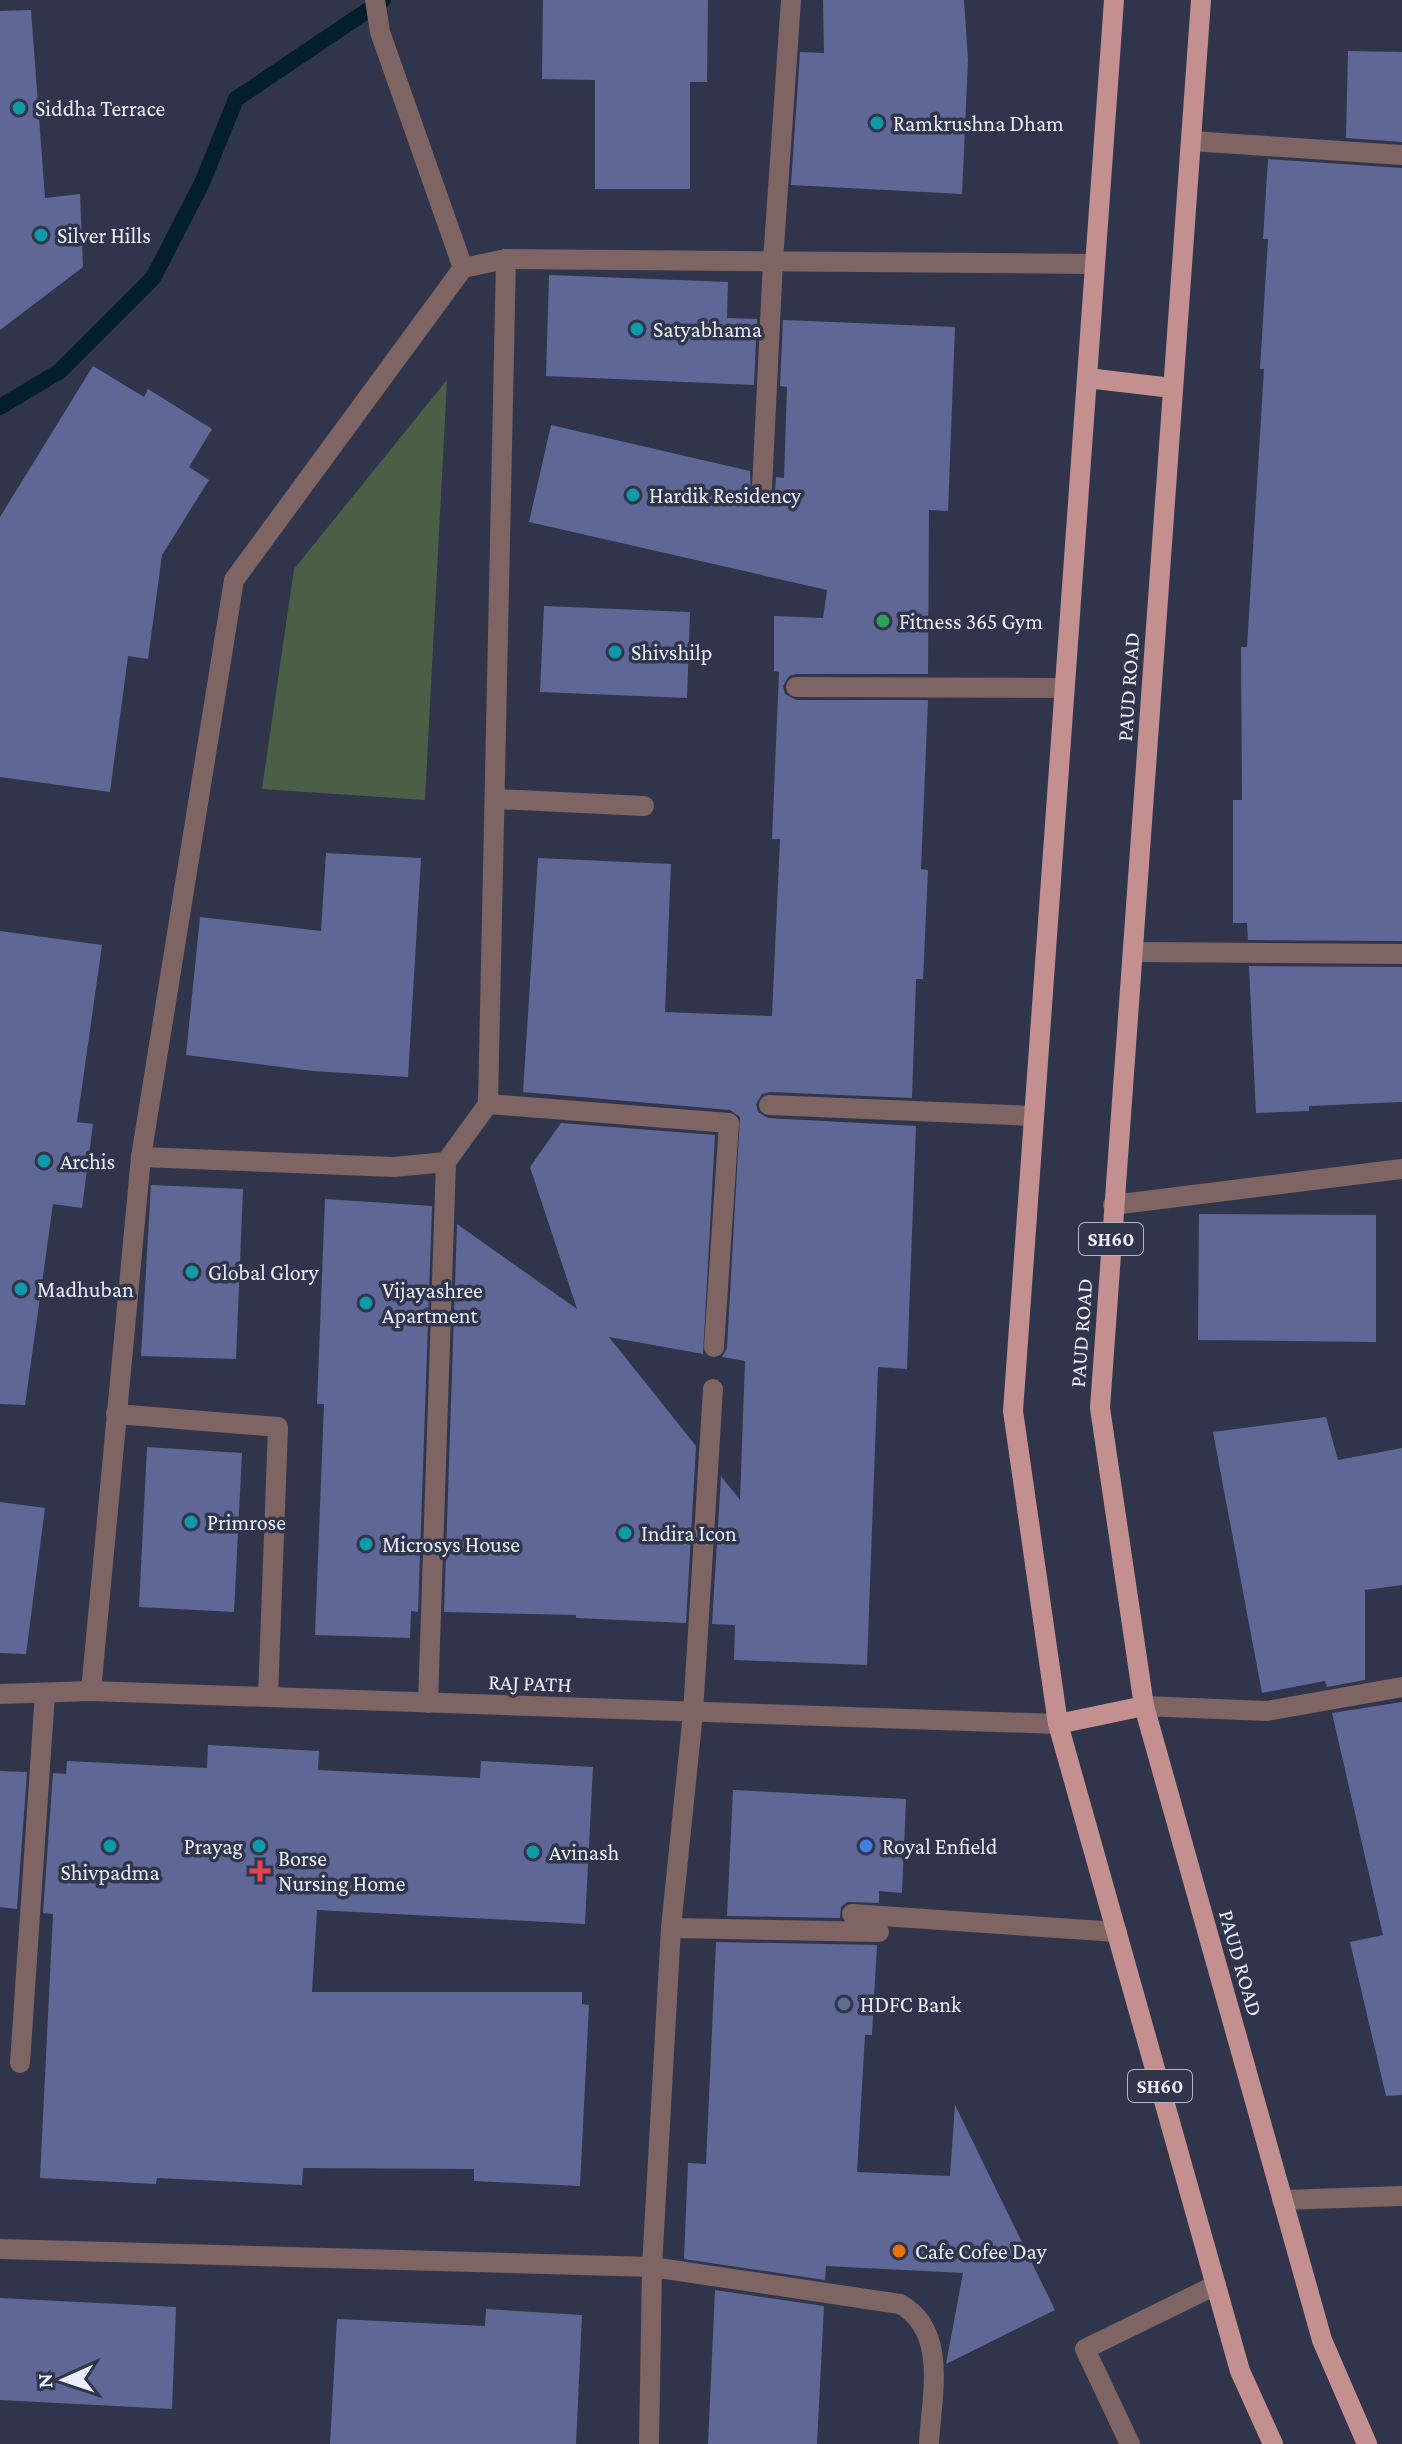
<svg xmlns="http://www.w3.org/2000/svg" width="1402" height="2444" viewBox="0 0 1402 2444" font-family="'Crimson Pro',serif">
	<rect width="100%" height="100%" fill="#30354c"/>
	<!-- green -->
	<polygon fill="#4a5f46" points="447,380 425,800 262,789 294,569"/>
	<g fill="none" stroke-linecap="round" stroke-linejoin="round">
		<!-- stream -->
		<polyline stroke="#031e2d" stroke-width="16" points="0,407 60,371 153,278 202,183 236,99 383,0"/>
	</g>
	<!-- building -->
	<g fill="#5f6796">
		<polygon points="543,0 708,0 707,82 690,82 690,189 595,189 595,80 542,79"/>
		<polygon points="823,0 964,0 968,60 962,194 791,185 800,52 824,53"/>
		<polygon points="31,10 45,198 80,194 83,267 0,330 0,11"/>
		<polygon points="1348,51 1402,52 1402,142 1346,138"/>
		<polygon points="1268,159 1402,168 1402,941 1248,940 1247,923 1233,923 1233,800 1242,800 1241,647 1247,647 1264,369 1260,369 1268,239 1263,239"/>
		<polygon points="549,275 728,282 727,318 757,319 754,385 546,376"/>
		<polygon points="783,320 955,327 948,511 929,510 928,674 796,674 789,676 783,686 785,694 796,700 928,700 921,869 928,870 923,979 916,979 912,1098 770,1092 762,1094 756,1104 758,1112 768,1118 916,1126 907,1369 878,1367 867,1665 734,1660 735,1625 712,1624 721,1476 740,1500 745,1361 722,1357 727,1348 740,1117 730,1110 523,1092 538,858 671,864 665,1012 772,1016 780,839 772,839 779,672 774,671 774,616 823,618 827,590 529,522 551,425 750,471 751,495 761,501 769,499 775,489 776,477 784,478 787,387 780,386"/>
		<polygon points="93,366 144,397 148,389 212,429 189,467 209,480 162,555 148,659 128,656 110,792 0,777 0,517"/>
		<polygon points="544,606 690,612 687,698 540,692"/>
		<polygon points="326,853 421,858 408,1077 313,1071 186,1055 200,917 321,931"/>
		<polygon points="0,931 102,945 77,1122 93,1124 82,1208 53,1204 25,1405 0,1404"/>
		<polygon points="1249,966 1402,967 1402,1102 1309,1106 1309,1111 1256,1113"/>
		<polygon points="561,1123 715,1135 703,1354 609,1337 696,1446 686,1623 576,1618 576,1615 444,1612 457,1224 577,1309 530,1167"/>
		<polygon points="151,1185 243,1189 236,1359 141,1356"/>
		<polygon points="325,1199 432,1206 418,1612 411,1611 410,1638 315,1635 324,1404 317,1404"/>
		<polygon points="1199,1214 1376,1215 1376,1342 1198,1340"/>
		<polygon points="1326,1417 1338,1460 1402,1448 1402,1585 1365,1590 1365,1680 1327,1687 1325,1681 1262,1693 1213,1432"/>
		<polygon points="147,1447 242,1453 234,1612 139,1607"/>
		<polygon points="0,1502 45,1508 26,1654 0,1653"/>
		<polygon points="1402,1702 1402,2095 1386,2096 1350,1942 1383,1935 1332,1713"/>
		<polygon points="208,1745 319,1751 318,1770 480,1778 481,1761 593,1767 585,1924 317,1910 312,1992 582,1992 582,2004 589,2005 580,2186 474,2181 474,2169 303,2168 302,2185 157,2178 156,2184 40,2178 53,1914 43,1913 53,1773 66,1774 67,1761 207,1768"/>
		<polygon points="0,1771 27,1772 17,1909 0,1907"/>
		<polygon points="733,1790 906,1799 902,1893 879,1891 879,1903 847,1902 841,1907 840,1918 727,1916"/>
		<polygon points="716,1942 877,1945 872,2035 865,2035 857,2172 950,2176 955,2105 1055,2310 946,2364 963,2273 826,2266 825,2280 684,2259 688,2163 706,2164"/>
		<polygon points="715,2290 824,2306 817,2444 708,2444"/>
		<polygon points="0,2298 176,2307 172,2409 0,2400"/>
		<polygon points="486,2309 582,2315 576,2444 330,2444 337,2319 485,2326"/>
	</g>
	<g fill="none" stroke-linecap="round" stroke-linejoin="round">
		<!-- minor -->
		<g stroke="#7e6463" stroke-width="20">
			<polyline points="375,0 380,32 463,268"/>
			<polyline points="1191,141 1402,155"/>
			<polyline points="762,488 773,261 791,0"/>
			<polyline points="796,687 1064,688"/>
			<polyline points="495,799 644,806"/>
			<polyline points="1133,952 1402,954"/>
			<polyline points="488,1104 729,1123 714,1347"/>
			<polyline points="769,1105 1034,1116"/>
			<polyline points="141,1157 394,1167 446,1162 488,1104 506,259"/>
			<polyline points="1113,1205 1402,1169"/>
			<polyline points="116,1414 278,1427 268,1697"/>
			<polyline points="91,1691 141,1157 234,580 463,268 506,259 1094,264"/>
			<polyline points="0,1694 91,1691 1058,1724"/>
			<polyline points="428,1703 446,1162"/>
			<polyline points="1144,1706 1267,1711 1402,1687"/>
			<polyline points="852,1914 1117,1932"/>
			<polyline points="671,1928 879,1932"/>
			<polyline points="20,2063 45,1693"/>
			<polyline points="1282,2200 1402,2196"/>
			<path d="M0,2249L652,2267L900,2304C949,2331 931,2398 929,2444"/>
			<polyline points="649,2444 652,2267 671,1928 693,1713 713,1389"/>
			<polyline points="1130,2444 1085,2349 1216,2285"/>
		</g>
		<!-- major -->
		<g stroke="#c3908f" stroke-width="20">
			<polyline points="1114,0 1013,1411 1058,1724 1240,2371 1273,2444"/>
			<polyline points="1201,0 1100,1408 1144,1706 1322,2340 1367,2444"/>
			<polyline points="1087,378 1172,388"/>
			<polyline points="1058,1724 1144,1706"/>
		</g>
	</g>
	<!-- markers -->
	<g fill="#0f9aa8" stroke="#30354c" stroke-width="3">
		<circle cx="19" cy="108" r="8"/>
		<circle cx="877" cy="123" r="8"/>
		<circle cx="41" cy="235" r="8"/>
		<circle cx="637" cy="329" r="8"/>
		<circle cx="633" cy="495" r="8"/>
		<circle cx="615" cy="652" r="8"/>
		<circle cx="44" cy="1161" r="8"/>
		<circle cx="192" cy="1272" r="8"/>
		<circle cx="21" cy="1289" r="8"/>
		<circle cx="366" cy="1303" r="8"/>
		<circle cx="191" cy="1522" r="8"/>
		<circle cx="625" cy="1533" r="8"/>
		<circle cx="366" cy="1544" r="8"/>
		<circle cx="110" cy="1846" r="8"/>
		<circle cx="259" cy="1846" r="8"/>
		<circle cx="533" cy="1852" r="8"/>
	</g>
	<circle fill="#2e9e5b" stroke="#30354c" stroke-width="3" cx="883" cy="621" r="8"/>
	<circle fill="#3f7fe0" stroke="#30354c" stroke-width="3" cx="866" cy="1846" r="8"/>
	<path fill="#e0444e" stroke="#30354c" stroke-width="3" d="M256 1859h8v8h8v8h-8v8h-8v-8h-8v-8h8z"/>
	<circle fill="#5c6f8a" stroke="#30354c" stroke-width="3" cx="844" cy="2004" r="8"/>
	<circle fill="#e8710a" stroke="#30354c" stroke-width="3" cx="899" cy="2251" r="8"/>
	<g text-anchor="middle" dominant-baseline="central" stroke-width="7" stroke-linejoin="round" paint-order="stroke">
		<!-- shield labels -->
		<g fill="#30354c" stroke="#b2b6c7" stroke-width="2">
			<rect x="1079" y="1223" width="64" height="32" rx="6"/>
			<rect x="1128" y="2070" width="64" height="32" rx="6"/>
		</g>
		<g font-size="20" font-weight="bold" fill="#e9edfc">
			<text x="1111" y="1239">SH60</text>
			<text x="1160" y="2086">SH60</text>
		</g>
		<!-- poi labels -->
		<g font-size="22" fill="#e9edfc" stroke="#30354c" text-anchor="start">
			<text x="35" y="108">Siddha Terrace</text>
			<text x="893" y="123">Ramkrushna Dham</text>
			<text x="57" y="235">Silver Hills</text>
			<text x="653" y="329">Satyabhama</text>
			<text x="649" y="495">Hardik Residency</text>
			<text x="899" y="621">Fitness 365 Gym</text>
			<text x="631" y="652">Shivshilp</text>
			<text x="60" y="1161">Archis</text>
			<text x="208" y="1272">Global Glory</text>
			<text x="37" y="1289">Madhuban</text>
			<text x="382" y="1290">Vijayashree<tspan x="382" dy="25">Apartment</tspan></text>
			<text x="207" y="1522">Primrose</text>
			<text x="641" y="1533">Indira Icon</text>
			<text x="382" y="1544">Microsys House</text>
			<text x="243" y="1846" text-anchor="end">Prayag</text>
			<text x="882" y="1846">Royal Enfield</text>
			<text x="549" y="1852">Avinash</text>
			<text x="278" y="1858">Borse<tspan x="278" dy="25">Nursing Home</tspan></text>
			<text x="110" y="1872" text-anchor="middle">Shivpadma</text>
			<text x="860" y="2004">HDFC Bank</text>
			<text x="915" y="2251">Cafe Cofee Day</text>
		</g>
		<!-- street labels -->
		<g font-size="22" fill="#e9edfc" stroke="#30354c">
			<text transform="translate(1128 687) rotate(-86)">PAUD ROAD</text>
			<text transform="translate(1081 1333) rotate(-86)">PAUD ROAD</text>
			<text transform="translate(530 1683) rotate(2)">RAJ PATH</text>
			<text transform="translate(1241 1963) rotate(74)">PAUD ROAD</text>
		</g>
	</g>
	<!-- north arrow -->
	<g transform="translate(64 2380) rotate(267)" stroke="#30354c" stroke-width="6" paint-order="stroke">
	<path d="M0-6L14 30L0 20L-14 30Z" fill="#e9edfc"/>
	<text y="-12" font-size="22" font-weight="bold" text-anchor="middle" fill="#e9edfc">N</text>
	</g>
</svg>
